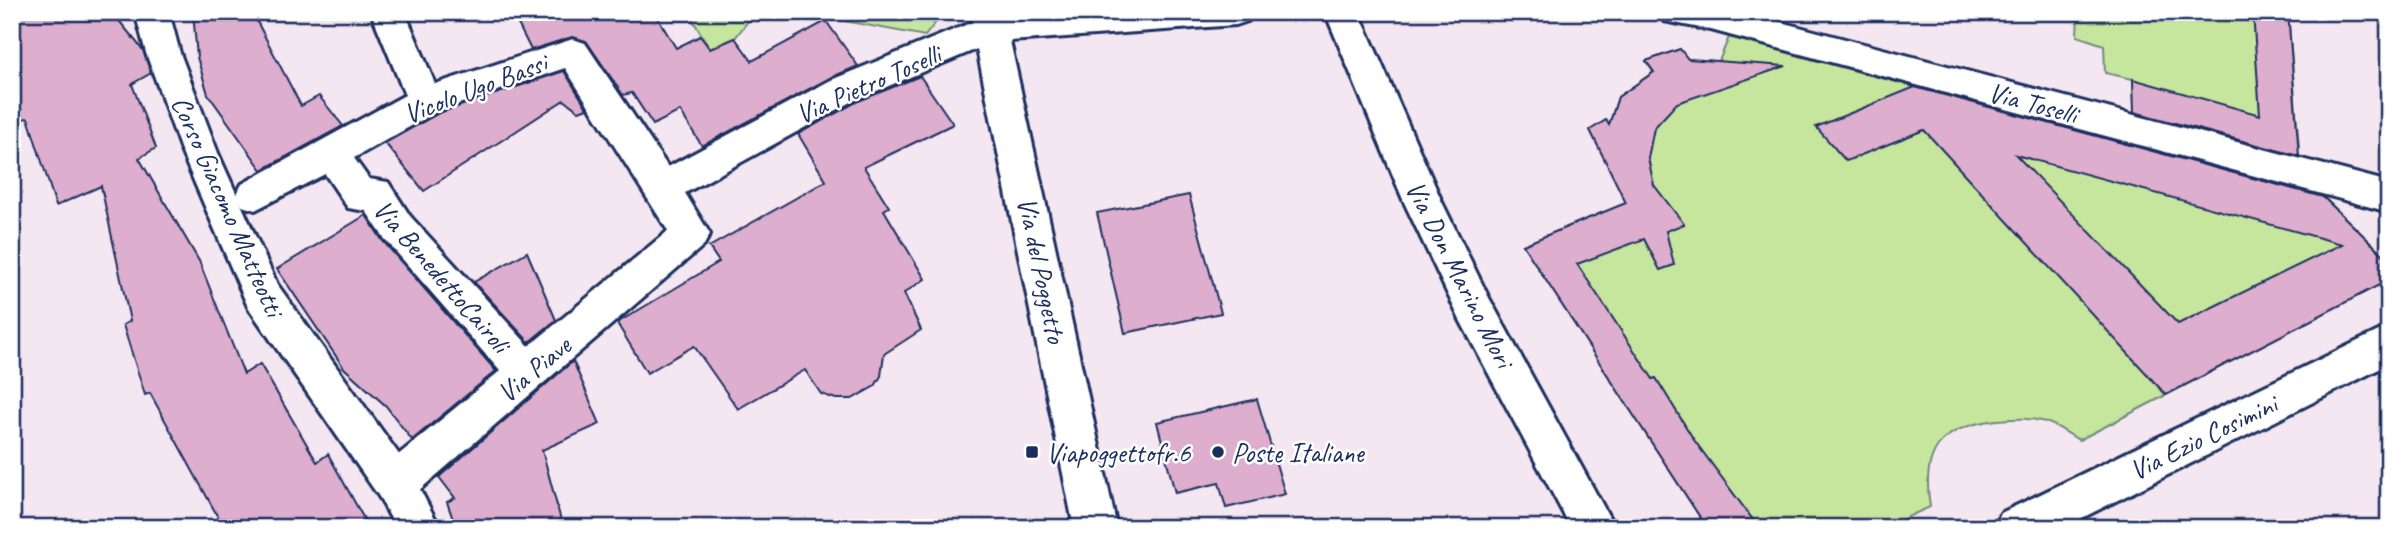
<svg xmlns="http://www.w3.org/2000/svg" width="2401" height="540" viewBox="0 0 2401 540" font-family="Caveat,sans-serif">
	<rect width="100%" height="100%" fill="#f5e7f1"/>
	<filter id="ink" filterUnits="userSpaceOnUse"><feTurbulence type="fractalNoise" baseFrequency=".0143" numOctaves="2"/><feDisplacementMap in="SourceGraphic" scale="14" xChannelSelector="R" yChannelSelector="G"/><feConvolveMatrix kernelMatrix="1 2 1 2 8 2 1 2 1" color-interpolation-filters="sRGB"/></filter>
	<g filter="url(#ink)">
		<!-- green -->
		<g fill="#c6e59d" stroke="#708a7e" stroke-width="2">
			<polygon points="688,12 755,12 735,38 710,49"/>
			<polygon points="796,12 944,12 925,36"/>
			<polygon points="2078,12 2288,12 2299,148 2134,106 2133,79 2105,73 2104,45 2077,36"/>
			<path d="M1729,37L2316,190L2389,260V280L2079,440C2068,434 2057,425 2045,422C2030,417 2012,419 1997,420C1940,427 1921,450 1930,507L1883,528H1707L1523,245L1626,203L1605,138L1618,97L1653,72L1646,61L1680,49L1688,59L1719,61Z"/>
		</g>
		<!-- building -->
		<g fill="#deaecf" stroke="#1b2f5e" stroke-width="2" fill-rule="evenodd">
			<polygon points="12,12 112,12 143,50 151,73 132,84 156,148 139,158 199,261 244,374 260,364 317,462 328,454 369,528 224,528 150,393 145,395 123,325 130,321 101,186 56,206 28,118 21,119 12,98"/>
			<polygon points="193,12 252,12 301,106 319,96 343,126 262,170 208,94 197,57"/>
			<polygon points="512,12 654,12 676,48 700,36 710,49 735,38 752,61 826,21 858,66 830,78 702,146 680,111 653,125 632,93 623,95 586,41 572,37 531,50"/>
			<polygon points="2253,12 2288,12 2299,156 2134,112 2133,79 2260,115"/>
			<polygon points="1680,49 1688,59 1786,66 1677,103 1654,128 1648,158 1654,185 1684,224 1666,231 1674,265 1660,270 1644,239 1577,264 1653,379 1656,378 1694,440 1759,528 1707,528 1523,245 1626,203 1590,130 1606,120 1609,125 1618,97 1654,72 1646,61"/>
			<polygon points="564,71 587,108 579,111 564,100 424,191 385,143 439,113"/>
			<polygon points="920,76 953,124 864,167 889,207 884,210 925,279 904,293 921,330 884,354 881,376 875,386 852,399 836,399 821,394 805,370 738,409 694,346 647,373 617,323 719,262 709,247 826,181 798,134 856,102"/>
			<path d="M1915,87L2323,197L2389,260V280L2166,395L1924,130L1846,161L1816,127ZM2016,155L2342,244L2178,324Z"/>
			<polygon points="1189,195 1221,313 1125,333 1097,213"/>
			<polygon points="366,215 382,240 496,371 412,440 386,406 344,368 277,269"/>
			<polygon points="527,252 556,320 529,342 474,282"/>
			<polygon points="573,361 600,424 542,450 563,528 456,528 447,502 455,498 439,477"/>
			<polygon points="1257,399 1285,494 1226,508 1219,483 1175,493 1157,422"/>
		</g>
		<g fill="none" stroke-linecap="round" stroke-linejoin="round">
			<!-- street casing -->
			<g stroke="#1b2f5e" stroke-width="6">
				<g id="street">
					<path d="M371,12H405L435,84L573,39L585,43L668,167L831,80L973,22L974,12H1008V15L1253,12L1248,21L1236,25L1010,41L1117,528H1074L977,49L855,100L685,193L710,234L704,245L410,498L395,504L380,498L374,484L380,470L500,371L384,238L366,211L348,208L325,174L255,210L242,206L236,195L242,184L405,95ZM565,68L668,231L529,346L410,216L388,182L369,179L354,158L438,111Z"/>
					<polygon points="1325,12 1359,12 1442,202 1488,296 1615,528 1571,528 1460,320 1404,202"/>
					<polygon points="1659,12 1742,12 2389,182 2389,212 1711,30 1664,21"/>
					<polygon points="2389,326 2389,364 2062,528 1995,528 2001,513"/>
				</g>
			</g>
			<!-- secondary casing -->
			<g stroke="#1b2f5e" stroke-width="6">
				<polygon id="secondary" points="135,12 169,12 180,53 218,153 277,284 410,470 440,528 396,528 380,498 248,307 182,153 146,53"/>
			</g>
			<!-- street -->
			<use href="#street" fill="#fff" fill-rule="evenodd"/>
			<!-- secondary -->
			<use href="#secondary" fill="#fff" fill-rule="evenodd"/>
		</g>
	</g>
	<!-- markers -->
	<g fill="#1b2f5e" stroke="#fff" stroke-width="2.5">
		<rect x="1025" y="445" width="14" height="14" rx="3.5"/>
		<circle cx="1218" cy="452" r="7"/>
	</g>
	<g text-anchor="middle" dominant-baseline="central" stroke-width="5" stroke-linejoin="round" paint-order="stroke">
		<!-- street labels -->
		<g font-size="28" fill="#1b2f5e" stroke="#fff">
			<text transform="translate(868 84) rotate(-24)">Via Pietro Toselli</text>
			<text transform="translate(475 88) rotate(-21)">Vicolo Ugo Bassi</text>
			<text transform="translate(2033 103) rotate(15)">Via Toselli</text>
			<text transform="translate(228 206) rotate(66)">Corso Giacomo Matteotti</text>
			<text transform="translate(1042 270) rotate(78)">Via del Poggetto</text>
			<text transform="translate(1460 274) rotate(63)">Via Don Marino Mori</text>
			<text transform="translate(442 276) rotate(49)">Via BenedettoCairoli</text>
			<text transform="translate(534 369) rotate(-40)">Via Piave</text>
			<text transform="translate(2203 437) rotate(-26)">Via Ezio Cosimini</text>
		</g>
		<!-- poi labels -->
		<g font-size="28" fill="#1b2f5e" stroke="#fff" text-anchor="start">
			<text x="1046" y="452">Viapoggettofr.6</text>
			<text x="1232" y="452">Poste Italiane</text>
		</g>
	</g>
	<!-- margin -->
	<rect width="2401" height="540" fill="none" stroke="#fff" stroke-width="42"/>
	<rect x="21" y="21" width="2359" height="498" fill="none" stroke="#1b2f5e" stroke-width="2.5" filter="url(#ink)"/>
</svg>
